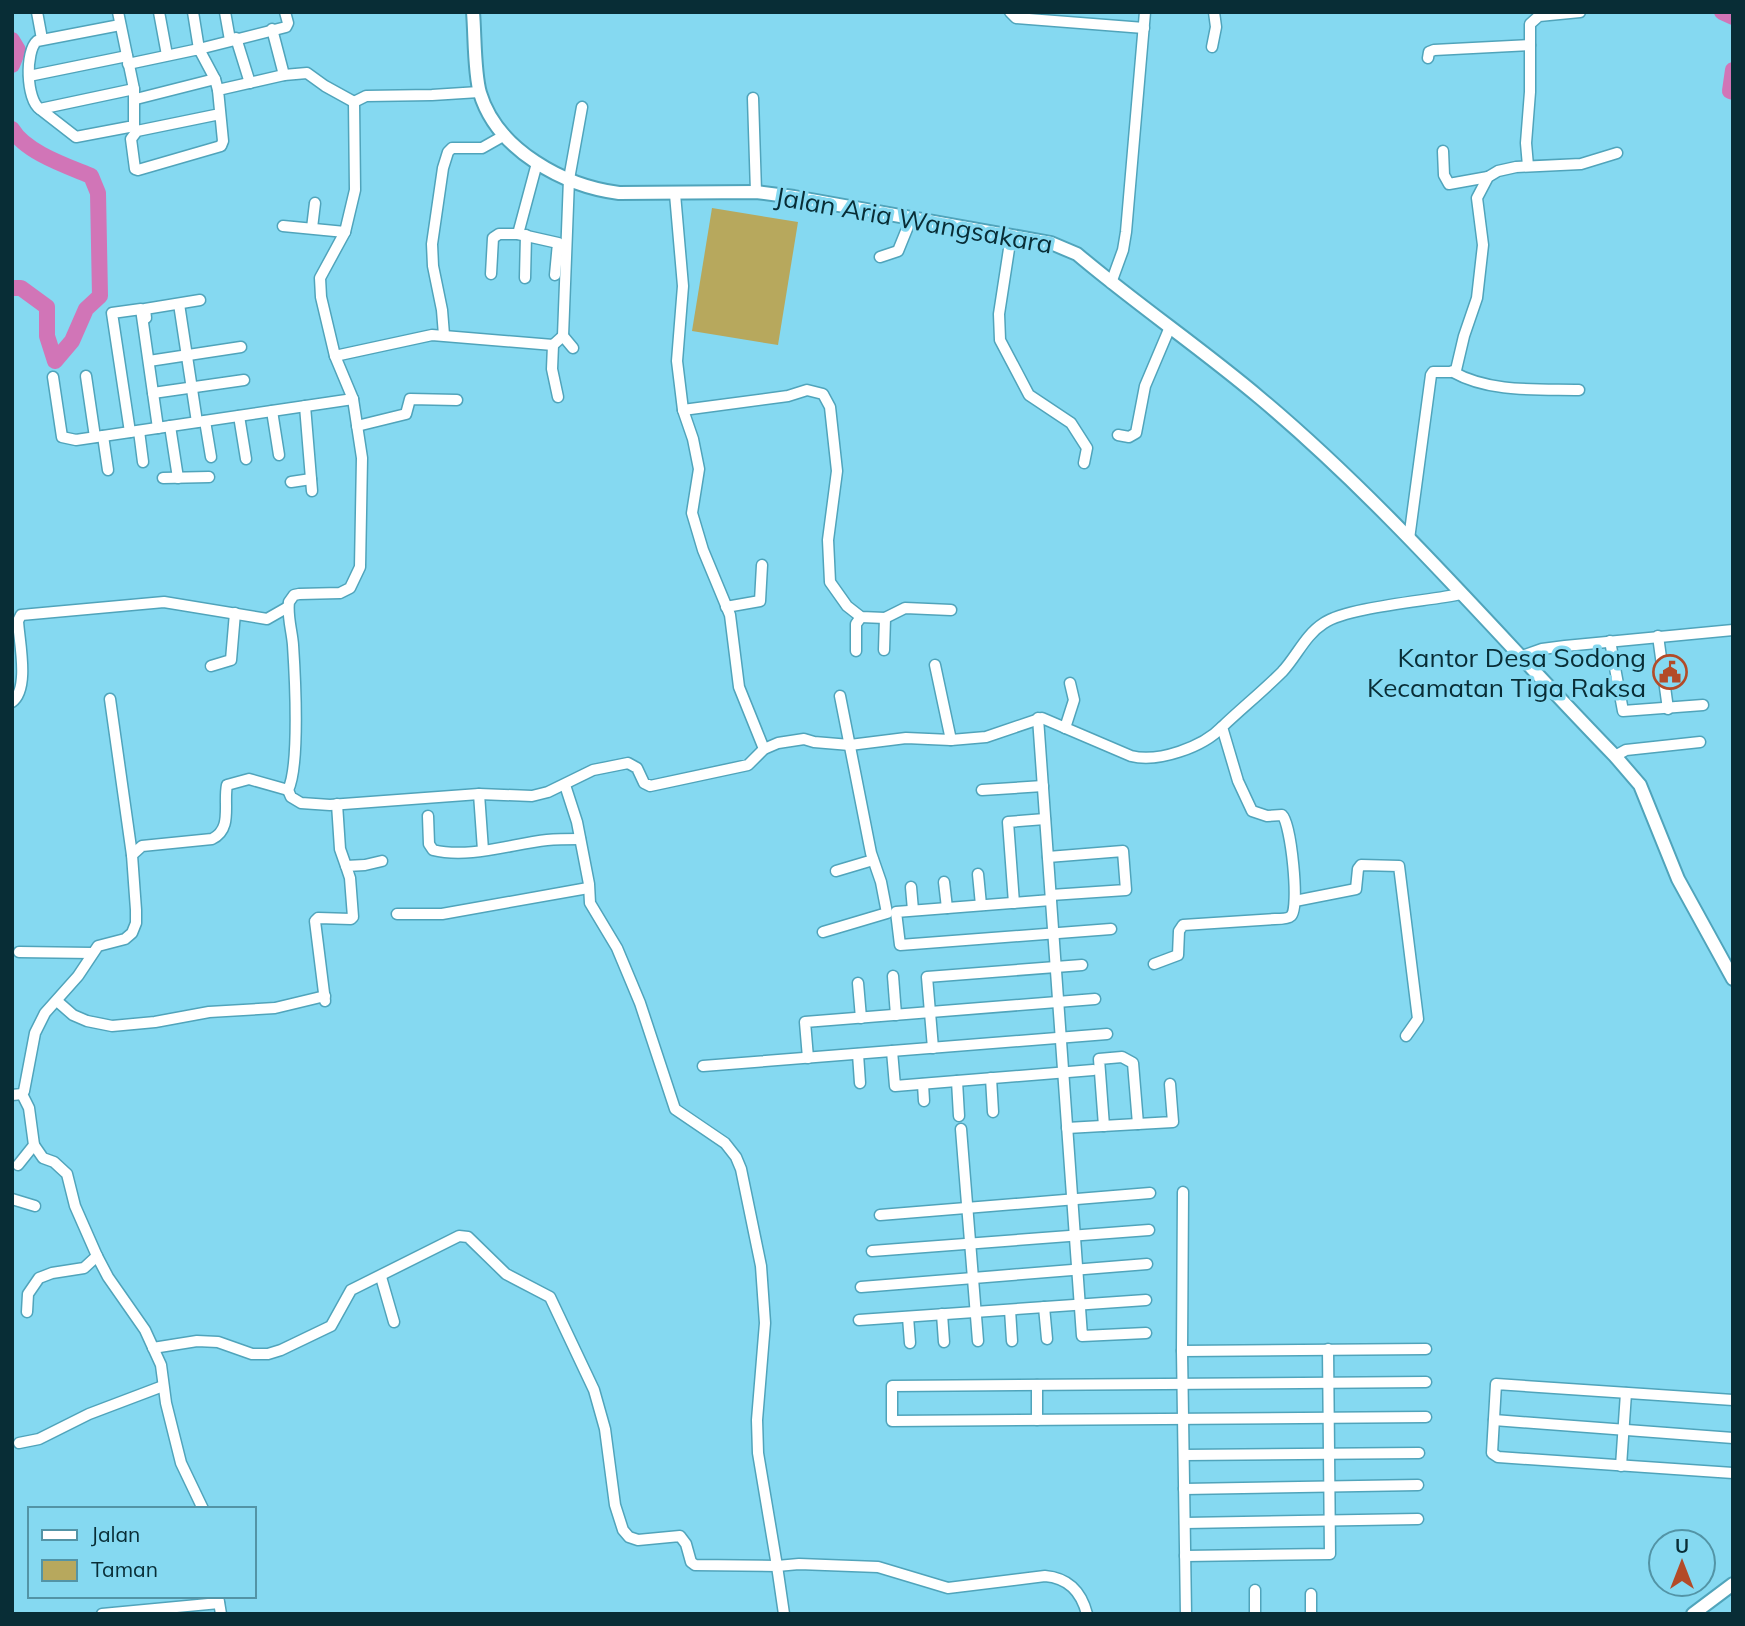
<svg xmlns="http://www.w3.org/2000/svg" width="1745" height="1626" viewBox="0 0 1745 1626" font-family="Mulish,sans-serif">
	<rect width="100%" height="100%" fill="#85d9f1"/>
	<!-- green -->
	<polygon fill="#b7a85d" points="712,208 798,222 778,345 692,331"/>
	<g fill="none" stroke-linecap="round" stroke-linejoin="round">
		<!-- river -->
		<g stroke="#d175b7" stroke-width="16">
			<polyline points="1722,12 1733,17"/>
			<polyline points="12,40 18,50 12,65"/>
			<polyline points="1733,70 1730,91 1733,92"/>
			<path d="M12,129C25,152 67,166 91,176L98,193L100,296L86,309L72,341L55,361L47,336V307L21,288H12"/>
		</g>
		<!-- minor casing -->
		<g stroke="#50a4bb" stroke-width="13">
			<g id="minor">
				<polyline points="37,12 42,39"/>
				<polyline points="159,12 167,55"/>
				<polyline points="193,12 199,49 286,27 288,23 285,12"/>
				<polyline points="225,12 230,40"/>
				<polyline points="1010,12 1016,18 1144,28"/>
				<path d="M120,25L37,41C25,51 26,100 40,109L134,89"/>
				<polyline points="272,29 284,75"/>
				<polyline points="236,38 250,83"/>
				<polyline points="1212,47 1216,27 1214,12"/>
				<polyline points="1428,58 1429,52 1434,50 1530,45"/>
				<polyline points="128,64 199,49 215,79 218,90"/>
				<polyline points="29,76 127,56"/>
				<polyline points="753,98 756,192"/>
				<polyline points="136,99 215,79"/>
				<polyline points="40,109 76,137 134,126 134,89 118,12"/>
				<polyline points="220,114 137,131 131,139 135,169 138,170 221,146 223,141 218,90 284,75 307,73 325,86 354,102"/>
				<polyline points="1443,151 1444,175 1449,184 1488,177"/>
				<polyline points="1528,166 1526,143 1530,92 1530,24 1539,16 1580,12"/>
				<polyline points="675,194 683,286 677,361 683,410 693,439 699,469 692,513 703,550 730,615 739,687 764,749"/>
				<polyline points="283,226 345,232"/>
				<polyline points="312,228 315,203"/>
				<polyline points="518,234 558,243 555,275"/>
				<polyline points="1011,236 999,314 1000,340 1029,395 1071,423 1087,448 1084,463"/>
				<polyline points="880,257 898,251 911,219"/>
				<polyline points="491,274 493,238 499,234 518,234 537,163"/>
				<polyline points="525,278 526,235"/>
				<polyline points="1111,283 1123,250 1126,232 1145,12"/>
				<polyline points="179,304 197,422"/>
				<polyline points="146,318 145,309 200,300"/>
				<polyline points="444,335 442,310 433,266 432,244 443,168 448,152 452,148 482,148 505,135"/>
				<polyline points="563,336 569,179 582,107"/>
				<polyline points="553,345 552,369 558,397"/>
				<polyline points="335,356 432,335 553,345 563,336 573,348"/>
				<polyline points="149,361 241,347"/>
				<path d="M1453,372C1490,393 1539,389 1579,390"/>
				<polyline points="86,376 95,437"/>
				<polyline points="53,377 62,437 76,440 353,399"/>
				<polyline points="153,393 244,380"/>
				<polyline points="305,406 312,491"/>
				<polyline points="683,410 788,396 807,390 823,394 830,407 837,471 828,540 830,582 847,606 861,617 885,618 905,608 951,610"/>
				<polyline points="272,411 279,455"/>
				<polyline points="239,416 246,459"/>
				<polyline points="205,421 211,457"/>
				<polyline points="170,426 178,478"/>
				<polyline points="357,426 406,414 410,399 457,400"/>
				<polyline points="139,431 143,462"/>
				<polyline points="130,432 112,313 141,309 158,428"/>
				<polyline points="1118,435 1129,437 1136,433 1145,386 1170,327"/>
				<polyline points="103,436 108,470"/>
				<polyline points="163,478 209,477"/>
				<polyline points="291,482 311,479"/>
				<polyline points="1409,539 1431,375 1433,372 1450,372 1456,370 1464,336 1477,298 1483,245 1477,198 1488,177 1498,171 1516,167 1581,164 1617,153"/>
				<polyline points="726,607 760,601 762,565"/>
				<polyline points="1658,636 1668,709"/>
				<polyline points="1610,641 1623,711 1703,705"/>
				<polyline points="884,650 885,618"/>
				<polyline points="856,651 856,624 861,617"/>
				<polyline points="1522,656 1542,649 1565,646 1733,630"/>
				<polyline points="935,665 951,740"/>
				<polyline points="211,666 231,660 235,613"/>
				<polyline points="110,699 132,855"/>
				<path d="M12,702C30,689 19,641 18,621L21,615L164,602L267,619L288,607"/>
				<polyline points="1038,718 1082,1336 1146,1333"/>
				<polyline points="1065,728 1074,700 1070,683"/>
				<polyline points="1615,756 1626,750 1700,742"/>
				<path d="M565,785L577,822L589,884L590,903L617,948L640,1003L675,1109L725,1143L736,1157L741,1169L761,1266L765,1323L757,1420L758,1453L777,1566L799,1564L878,1567L948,1588L1045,1576C1068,1578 1081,1591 1087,1614"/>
				<path d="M288,790L291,797L301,803L330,805L479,794L532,796L548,792L593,770L628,763L637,768L644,783L650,786L748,765L764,749L778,743L804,739L814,742L850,745L906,738L951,740L986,737L1042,718L1131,756C1158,763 1203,747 1222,727"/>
				<polyline points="982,790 1043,786"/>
				<polyline points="479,794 483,850"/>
				<polyline points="337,804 340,849 346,866"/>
				<path d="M428,816L429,844L433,850C469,859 511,844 547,840C558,839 569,839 580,839"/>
				<polyline points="1048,857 1123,851 1126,890 1051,895"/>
				<polyline points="836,871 873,860"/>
				<polyline points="978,874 981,905"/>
				<polyline points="944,882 947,908"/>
				<polyline points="911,887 913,910"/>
				<polyline points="1051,900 896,912 900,945 1111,929"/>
				<polyline points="1295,901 1356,889 1358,869 1361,865 1399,866 1418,1019 1406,1036"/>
				<polyline points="1014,903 1008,822 1045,819"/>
				<polyline points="397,914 442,914 588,888"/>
				<polyline points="823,932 887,913 881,882 871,853 840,696"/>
				<polyline points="19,952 92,953"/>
				<path d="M1154,964L1178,955L1179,931L1183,925L1275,919C1280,919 1288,919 1291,916C1300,908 1291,823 1282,815L1267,816L1252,811L1238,781L1222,727C1242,708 1263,691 1282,672C1297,656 1305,635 1324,623C1348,607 1428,601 1461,594"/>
				<polyline points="893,976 896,1015"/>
				<polyline points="858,983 861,1018"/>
				<polyline points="57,1001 73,1015 87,1021 112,1026 155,1022 209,1012 275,1008 325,996"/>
				<polyline points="325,1001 315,921 318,918 351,919 353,917 350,878 346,866 365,865 382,861"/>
				<polyline points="933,1048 927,977 1082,965"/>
				<polyline points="892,1051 895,1086 1093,1070"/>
				<polyline points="858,1054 860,1083"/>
				<polyline points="808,1058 805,1022 1095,999"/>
				<polyline points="703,1066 1107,1034"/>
				<polyline points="991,1078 993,1112"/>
				<polyline points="957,1081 959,1116"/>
				<polyline points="923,1084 924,1101"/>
				<path d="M12,1095L22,1094L24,1091L35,1033L45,1013L78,976L98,946L125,939L132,933L136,923V910L132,855L142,846L212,839C233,829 223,804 227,785L249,779L288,790C300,766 295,675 293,645C292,631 287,616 289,602L294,595L299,594L340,593L350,588L360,567L362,458L353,399L335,356L321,297L320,278L345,232L355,190L354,102L366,96L432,95L479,92"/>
				<polyline points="1104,1126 1099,1059 1122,1057 1133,1063 1138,1124"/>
				<polyline points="1067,1128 1173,1122 1170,1084"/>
				<polyline points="961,1129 978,1341"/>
				<polyline points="34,1145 43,1158 54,1162 67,1174 75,1206 97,1256 108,1277 145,1330 161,1365 166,1403 181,1463 203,1509"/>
				<polyline points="18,1165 34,1145 29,1108 22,1094"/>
				<polyline points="1183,1192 1182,1351 1186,1614"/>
				<polyline points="12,1199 35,1206"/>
				<polyline points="880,1215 1150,1193"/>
				<polyline points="872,1251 1149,1230"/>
				<polyline points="381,1277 394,1322"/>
				<polyline points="861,1287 1147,1264"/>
				<polyline points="1044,1307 1047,1339"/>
				<polyline points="1010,1310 1012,1341"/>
				<polyline points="27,1312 28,1294 39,1278 52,1273 84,1268 97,1256"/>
				<polyline points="942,1314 944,1342"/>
				<polyline points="908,1317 910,1343"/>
				<polyline points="859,1320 1146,1300"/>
				<polyline points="153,1348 197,1341 218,1342 252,1354 268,1354 281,1350 331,1326 351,1290 459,1236 468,1237 506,1274 550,1297 594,1390 605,1429 615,1505 623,1530 629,1537 638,1540 680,1536 686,1544 691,1562 695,1565 777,1566 784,1614"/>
				<polyline points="1182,1351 1426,1349"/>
				<polyline points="1037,1385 1037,1420"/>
				<polyline points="1733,1400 1496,1384 1492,1453 1498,1457 1733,1473"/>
				<polyline points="1426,1417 892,1421 892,1386 1426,1382"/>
				<polyline points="1494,1420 1733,1438"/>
				<polyline points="19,1443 39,1439 89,1414 163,1386"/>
				<polyline points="1184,1455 1419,1453"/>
				<polyline points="1621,1466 1626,1393"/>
				<polyline points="1184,1489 1418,1485"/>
				<polyline points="1185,1523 1418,1519"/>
				<polyline points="1185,1556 1330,1554 1328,1349"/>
				<polyline points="1255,1590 1255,1614"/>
				<polyline points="1311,1594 1311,1614"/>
				<polyline points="218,1596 221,1614"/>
				<polyline points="102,1614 219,1603"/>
			</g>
		</g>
		<!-- tertiary casing -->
		<g stroke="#50a4bb" stroke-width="16">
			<g id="tertiary">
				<path d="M473,12C475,35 474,72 480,93C497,150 564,186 619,193L756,192L794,197L1051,243L1077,254C1136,304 1201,348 1260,398C1389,506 1498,636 1615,756L1640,785L1678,879L1733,979"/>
				<polyline points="1693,1614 1733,1584"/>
			</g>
		</g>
		<!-- minor -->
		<use href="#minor" stroke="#fff" stroke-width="10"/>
		<!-- tertiary -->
		<use href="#tertiary" stroke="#fff" stroke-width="12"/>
	</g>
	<!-- icons -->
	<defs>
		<g id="civic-ring" transform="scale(1.75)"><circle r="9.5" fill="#85d9f1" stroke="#b34b28" stroke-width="1.5"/><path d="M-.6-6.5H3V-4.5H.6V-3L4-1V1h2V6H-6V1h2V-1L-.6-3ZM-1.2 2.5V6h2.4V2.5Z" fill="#b34b28"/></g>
	</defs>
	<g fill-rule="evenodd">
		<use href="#civic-ring" x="1670" y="672"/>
	</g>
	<g text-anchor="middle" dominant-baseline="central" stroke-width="7" stroke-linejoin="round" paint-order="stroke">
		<!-- street labels -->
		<g font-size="26" fill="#082d36" stroke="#85d9f1">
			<text transform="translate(914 220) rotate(10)">Jalan Aria Wangsakara</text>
		</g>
		<!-- poi labels -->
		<g font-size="26" fill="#082d36" stroke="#85d9f1" text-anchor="end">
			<text x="1646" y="657">Kantor Desa Sodong<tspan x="1646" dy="30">Kecamatan Tiga Raksa</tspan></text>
		</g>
	</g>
	<!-- border -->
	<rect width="1745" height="1626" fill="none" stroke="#082d36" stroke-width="28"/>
	<!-- legend -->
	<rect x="28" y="1507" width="228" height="91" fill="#85d9f1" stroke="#5394a6" stroke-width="2"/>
	<rect x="42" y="1530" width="35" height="10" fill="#ffffff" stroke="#5394a6" stroke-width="2"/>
	<text x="91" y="1542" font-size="21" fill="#082d36">Jalan</text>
	<rect x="42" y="1560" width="35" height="21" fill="#b7a85d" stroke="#5394a6" stroke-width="2"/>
	<text x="91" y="1577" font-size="21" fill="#082d36">Taman</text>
	<!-- north arrow -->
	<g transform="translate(1682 1563)"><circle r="33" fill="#85d9f1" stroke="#5394a6" stroke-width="2"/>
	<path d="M0-5L12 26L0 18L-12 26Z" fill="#b34b28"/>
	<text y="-10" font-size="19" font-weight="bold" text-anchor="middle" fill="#082d36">U</text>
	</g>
</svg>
